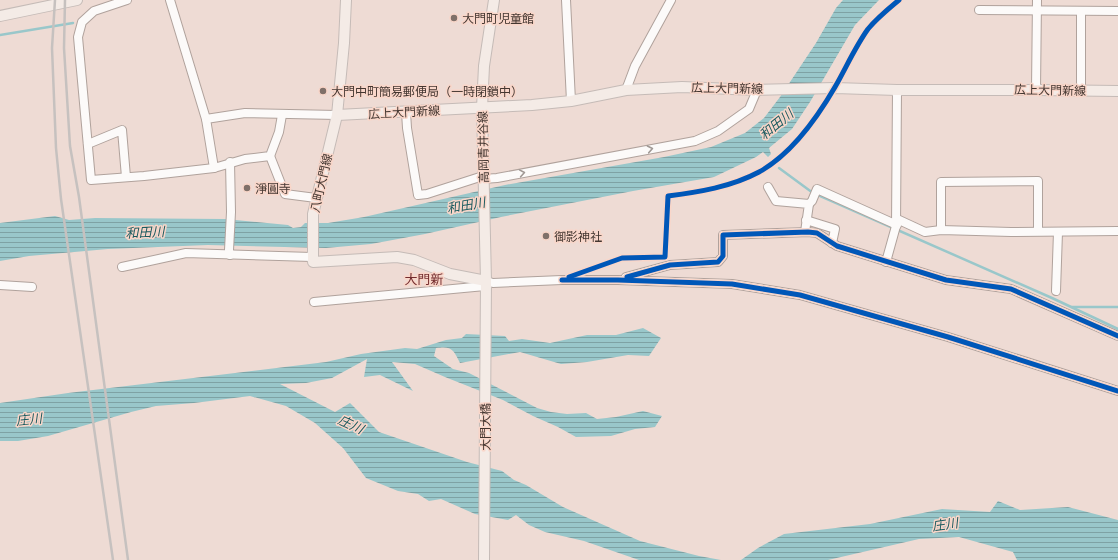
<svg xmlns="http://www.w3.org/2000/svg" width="1118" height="560" viewBox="0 0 1118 560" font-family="Mulish,'Noto Sans JP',sans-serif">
	<defs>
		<pattern id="water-rules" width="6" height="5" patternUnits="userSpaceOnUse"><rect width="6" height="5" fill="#99c7ca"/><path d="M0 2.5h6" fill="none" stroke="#7ea2a4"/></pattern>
	</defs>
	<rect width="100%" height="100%" fill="#eedbd4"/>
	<!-- water -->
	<g fill="url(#water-rules)">
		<polygon points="843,0 879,0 855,25 810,102 792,129 769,148 771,154 768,157 763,152 756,157 714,177 633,191 501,217 425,234 371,244 326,248 208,245 108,249 29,256 0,261 0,223 55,216 69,220 95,218 225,219 288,225 293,228 301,227 305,223 328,223 364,217 505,185 664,157 711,147 745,133 764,118 780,97 816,43 836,8"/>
		<path d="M643,328L661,338L649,356L628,355L587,362L561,364L520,352L460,363C453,349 452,346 436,348L434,356L453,369L469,373L537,408L551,412L567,414L586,413L597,419L616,417L643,411L662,416L655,427L635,429L611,436L576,437L558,427L533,416L503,400L445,377L415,364L392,362L413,391L380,375L364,377L367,359L332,378L306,383L280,384L335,412L350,403L379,432L467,462L502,471L514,480L526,485L563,507L640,541L699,556L721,560H639L584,541L545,532L529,525L516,515L508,520L475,514L441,499L429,501L418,494L398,491L366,478L343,448L315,423L286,406L250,396L194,403L156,406L131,412L48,436L18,441H0V403L68,393L326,362L361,354L405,348L417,349L446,340L462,338L466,334L505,336L509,341L522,339L550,343L587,335H616Z"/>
		<polygon points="998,501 1020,510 1068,507 1118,520 1118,560 1017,560 1013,552 959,537 919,539 828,560 741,560 758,548 784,534 870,524 942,509 990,512"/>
	</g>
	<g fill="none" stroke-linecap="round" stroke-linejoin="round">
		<!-- stream -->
		<g stroke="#99c7ca" stroke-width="2.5">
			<polyline points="0,35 73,23"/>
			<polyline points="779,168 813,193"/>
			<polyline points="818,195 1052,298 1118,329"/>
			<polyline points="1072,307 1118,307"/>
		</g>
		<!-- minor casing -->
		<g stroke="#b0a29c" stroke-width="10">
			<g id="minor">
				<polyline points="127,0 94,11 82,22 78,37 91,180 144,176 214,168 245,159 270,156 279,132 282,115"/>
				<polyline points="170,0 206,119 214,168"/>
				<polyline points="566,0 571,101"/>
				<polyline points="979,10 1118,11"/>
				<polyline points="626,90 635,66 671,0"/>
				<polyline points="1036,90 1037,0"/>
				<polyline points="1081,91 1081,11"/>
				<polyline points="406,112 407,128 418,195 427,194 483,176"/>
				<polyline points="206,119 245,113 337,115"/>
				<polyline points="88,144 122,130 126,177"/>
				<polyline points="270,156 285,194 316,198"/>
				<polyline points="230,162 231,212 229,250 230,255"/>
				<polyline points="483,179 497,178 695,141 718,131 749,109 757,90"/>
				<polyline points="768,187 776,201 809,204 805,232"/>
				<polyline points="809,204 812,201 817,189 897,225"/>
				<polyline points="897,219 925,232 941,230 1011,232 1118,231"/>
				<polyline points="806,220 835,229 832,243"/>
				<polyline points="941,230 941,182 1038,181 1038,231"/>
				<polyline points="886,262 896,226 897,90"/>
				<polyline points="122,267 186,253 312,257"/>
				<polyline points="626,277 670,265 718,262 723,256 723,235 808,232 817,233 837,246 946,280 1011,289 1118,336"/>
				<polyline points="486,281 493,283 562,280 618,280 732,284 800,295 948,337 1118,391"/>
				<polyline points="0,285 32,287"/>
				<polyline points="1056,291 1058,232"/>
				<polyline points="314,302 485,286"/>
			</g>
		</g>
		<!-- major casing -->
		<g stroke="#c5bbb7" stroke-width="12">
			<g id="major">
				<polyline points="346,0 344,43 337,115 313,214 313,262 397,257 414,260 450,274 486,281"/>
				<polyline points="0,16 77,0"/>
				<polyline points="337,115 532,105 571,101 626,90 682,87 757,90 835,88 897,90 1036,90 1118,91"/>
				<polyline points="484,560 486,281 482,108 484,66 494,0"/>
			</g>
		</g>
		<!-- minor -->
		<use href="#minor" stroke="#fcfaf9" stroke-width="8"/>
		<!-- major -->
		<use href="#major" stroke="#f4ebe6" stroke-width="10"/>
		<!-- rail -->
		<g stroke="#c6c1bf" stroke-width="2.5">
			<polyline points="55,0 52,48 56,148 61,199 113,560"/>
			<polyline points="65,0 64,48 70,146 79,197 128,560"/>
		</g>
		<!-- cycleway casing -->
		<g stroke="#f9d6c9" stroke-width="8">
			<g id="cycleway">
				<path d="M569,277L622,258L665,257L668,196C699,192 731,187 759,172C790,155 817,118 835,87C846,68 855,47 868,29C877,18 888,9 899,0"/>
				<polyline points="627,277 670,265 718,262 723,256 723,235 808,232 817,233 837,246 946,280 1011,289 1118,336"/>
				<polyline points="562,280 618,280 732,284 800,295 948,337 1118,391"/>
			</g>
		</g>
		<!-- cycleway -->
		<use href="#cycleway" stroke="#0057b8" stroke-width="5"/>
	</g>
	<!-- one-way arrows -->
	<defs><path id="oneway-chevron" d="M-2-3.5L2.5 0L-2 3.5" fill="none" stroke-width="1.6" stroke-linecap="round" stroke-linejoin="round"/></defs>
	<g stroke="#a09894">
		<use href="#oneway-chevron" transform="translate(650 149) rotate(-11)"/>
		<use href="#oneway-chevron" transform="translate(522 173) rotate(-10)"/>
	</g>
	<!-- markers -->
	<g fill="#7f7069" stroke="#f9d6c9" stroke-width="1.5">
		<circle cx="454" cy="18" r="4"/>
		<circle cx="323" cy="91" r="4"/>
		<circle cx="247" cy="188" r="4"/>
		<circle cx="546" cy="236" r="4"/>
	</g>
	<g text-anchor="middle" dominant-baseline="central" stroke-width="3" stroke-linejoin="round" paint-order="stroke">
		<!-- poi labels -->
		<g font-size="12" fill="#433630" stroke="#f9d6c9" text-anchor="start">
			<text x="462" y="18">大門町児童館</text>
			<text x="331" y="91">大門中町簡易郵便局（一時閉鎖中）</text>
			<text x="255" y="188">淨圓寺</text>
			<text x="554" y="236">御影神社</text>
		</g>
		<!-- street labels -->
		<g font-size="12" fill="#433630" stroke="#f9d6c9">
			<text transform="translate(727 88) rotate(1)">広上大門新線</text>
			<text transform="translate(1050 90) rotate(1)">広上大門新線</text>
			<text transform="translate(404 112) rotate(-3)">広上大門新線</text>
			<text transform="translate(483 147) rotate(-91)">高岡青井谷線</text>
			<text transform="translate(321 183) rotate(-77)">八町大門線</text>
			<text transform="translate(485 427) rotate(-90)">大門大橋</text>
		</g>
		<!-- water labels -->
		<g font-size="13" font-style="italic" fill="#195a5f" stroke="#f9d6c9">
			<text transform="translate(776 124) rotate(-39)">和田川</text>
			<text transform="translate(466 205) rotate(-10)">和田川</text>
			<text transform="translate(145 232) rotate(-3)">和田川</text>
			<text transform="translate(29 419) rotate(-6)">庄川</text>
			<text transform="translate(351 424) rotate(25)">庄川</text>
			<text transform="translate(945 524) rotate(-8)">庄川</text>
		</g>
		<!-- neighbourhood labels -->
		<g font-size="13" fill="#732c2e" stroke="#f9d6c9">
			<text x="424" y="279">大門新</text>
		</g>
	</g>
</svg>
